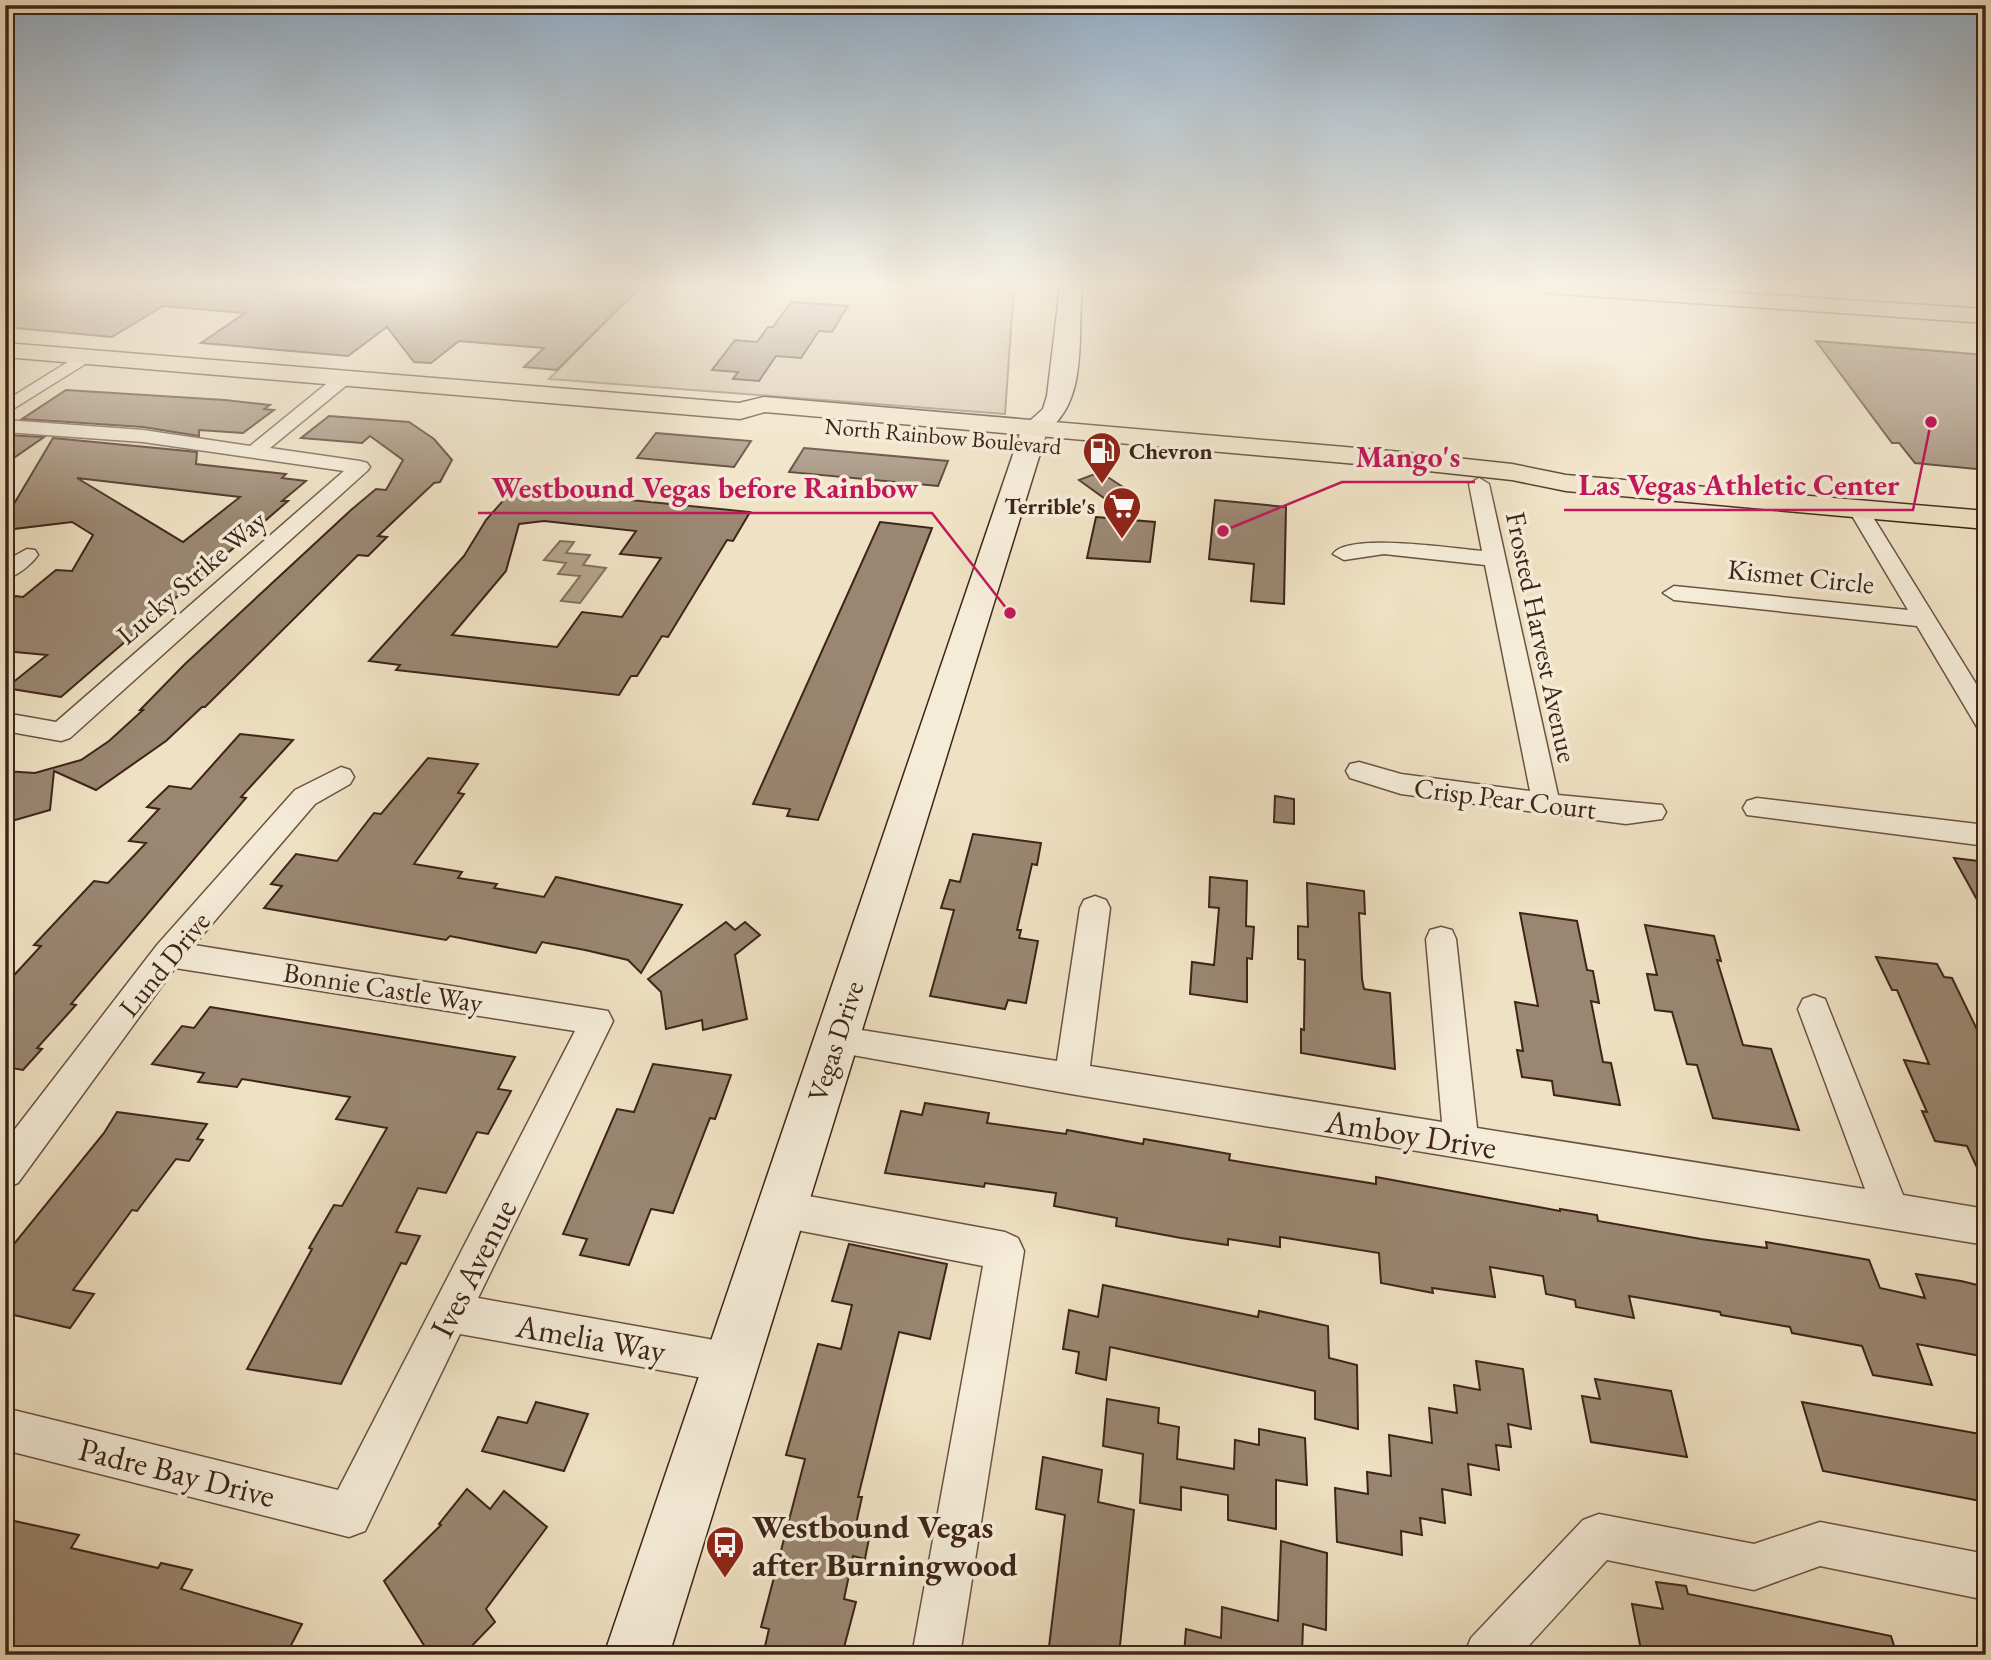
<svg xmlns="http://www.w3.org/2000/svg" width="1991" height="1660" viewBox="0 0 1991 1660" font-family="'EB Garamond',serif">
	<rect width="100%" height="100%" fill="#efe1c3"/>
	<filter id="stains"><feTurbulence type="fractalNoise" baseFrequency=".00286" numOctaves="4"/><feColorMatrix values="0 0 0 0 .2 0 0 0 0 .09 0 0 0 0 .02 0 0 0 .5 -.17"/></filter>
	<radialGradient id="worn" r=".72"><stop offset=".6" stop-color="#630" stop-opacity="0"/><stop offset="1" stop-color="#630" stop-opacity=".3"/></radialGradient>
	<!-- green -->
	<polygon fill="#d1c1a6" stroke="#887260" stroke-width="2" points="641,287 1014,287 1005,414 549,379"/>
	<!-- water -->
	<polygon fill="#b3a189" stroke="#846f5c" stroke-width="2" points="560,541 574,542 566,553 590,555 583,565 606,568 580,603 561,601 580,576 558,574 566,563 544,560"/>
	<!-- building -->
	<g fill="#9a8671" stroke="#3e2419" stroke-width="2" fill-rule="evenodd">
		<polygon points="14,287 373,289 640,287 557,370 524,367 544,348 459,341 431,363 414,362 387,327 348,356 201,343 245,313 163,306 112,337 5,327 5,292"/>
		<polygon points="791,302 848,306 832,332 819,331 801,358 776,356 759,381 733,379 738,372 712,370 735,340 757,342 768,327 773,327"/>
		<polygon points="1816,341 1986,355 1986,470 1915,463 1899,443 1892,443"/>
		<polygon points="66,390 225,400 270,405 264,409 274,410 243,433 199,430 199,436 143,427 22,419"/>
		<polygon points="329,416 409,422 434,439 452,460 440,482 434,483 378,536 387,537 368,556 358,555 205,707 202,707 166,741 96,790 54,771 50,810 5,823 5,771 35,773 81,760 109,741 143,710 140,710 185,664 351,510 376,489 386,490 403,460 370,436 362,443 301,438"/>
		<polygon points="656,433 751,441 734,467 637,458"/>
		<polygon points="5,435 44,437 5,464"/>
		<path d="M53,438L197,452L196,464L286,474L282,478L306,481L282,501H288L61,697L6,688L47,655L5,651V605L16,596L23,597L56,570L72,571L93,535L72,522L5,530V519ZM77,478L240,497L183,542Z"/>
		<polygon points="804,448 948,461 938,486 789,472"/>
		<polygon points="1100,472 1126,489 1104,498 1079,480"/>
		<path d="M509,494L600,497L750,512L733,541L727,540L668,637L662,636L637,676H631L619,695L396,670L400,665L369,661L464,556L486,520ZM544,521L636,531L620,554L661,558L622,617L582,612L557,647L452,635L506,571L519,524Z"/>
		<polygon points="1215,500 1286,507 1284,604 1251,601 1254,564 1209,559"/>
		<polygon points="1096,517 1155,522 1150,562 1087,558"/>
		<polygon points="880,522 932,528 818,820 787,816 790,809 753,804"/>
		<polygon points="240,734 293,740 241,797 246,798 71,1004 76,1005 37,1048 42,1049 23,1070 5,1067 5,985 41,946 34,945 94,881 108,883 146,843 129,841 159,809 147,807 169,786 191,789"/>
		<polygon points="428,758 478,764 458,793 464,794 414,864 462,872 458,878 497,884 494,888 544,897 556,877 682,905 641,973 628,960 585,950 542,942 536,953 450,936 446,940 264,908 282,886 271,884 296,854 337,861 374,813 381,814"/>
		<polygon points="1275,796 1294,799 1294,824 1274,822"/>
		<polygon points="973,834 1041,843 1037,865 1032,864 1017,930 1021,930 1019,938 1038,941 1026,1003 1008,1000 1005,1009 930,996 954,910 941,908 950,880 960,882"/>
		<polygon points="1954,858 1986,862 1986,916"/>
		<polygon points="1210,877 1247,881 1246,926 1254,927 1252,959 1247,958 1247,1002 1190,994 1192,962 1214,965 1219,908 1209,907"/>
		<polygon points="1307,883 1364,891 1365,914 1359,913 1362,979 1364,989 1390,993 1395,1069 1301,1053 1301,1029 1304,1030 1305,960 1298,959 1298,926 1308,927"/>
		<polygon points="1520,913 1577,921 1587,970 1593,971 1599,1003 1591,1001 1603,1062 1611,1063 1620,1105 1554,1095 1552,1081 1522,1077 1517,1050 1523,1051 1515,1002 1538,1006"/>
		<polygon points="726,922 735,930 745,922 760,935 735,955 747,1019 703,1030 702,1020 666,1029 661,992 648,979"/>
		<polygon points="1645,925 1714,936 1721,961 1717,960 1743,1045 1771,1049 1799,1130 1713,1118 1697,1065 1687,1064 1672,1012 1655,1010 1647,974 1657,975"/>
		<polygon points="1876,957 1937,964 1944,977 1952,978 1986,1048 1986,1187 1967,1146 1935,1141 1922,1111 1927,1112 1904,1060 1929,1064 1897,990 1892,990"/>
		<polygon points="210,1007 515,1057 498,1089 511,1091 488,1134 477,1132 446,1193 418,1188 396,1232 420,1236 406,1264 401,1263 341,1384 247,1369 312,1249 309,1248 334,1205 342,1206 387,1128 336,1119 350,1097 242,1079 237,1087 198,1082 204,1073 152,1064 182,1026 194,1028"/>
		<polygon points="653,1064 731,1075 715,1119 710,1118 673,1213 651,1209 629,1265 580,1255 587,1239 563,1234 617,1109 634,1112"/>
		<polygon points="925,1103 989,1113 987,1123 1066,1134 1067,1130 1143,1144 1144,1139 1230,1154 1229,1160 1295,1171 1376,1184 1376,1177 1560,1211 1560,1209 1597,1215 1598,1221 1701,1239 1767,1248 1766,1242 1869,1260 1880,1288 1925,1298 1916,1274 1961,1281 1986,1287 1986,1357 1917,1344 1932,1385 1873,1375 1862,1346 1792,1333 1790,1327 1721,1315 1720,1312 1629,1296 1634,1318 1576,1307 1575,1300 1546,1294 1543,1276 1490,1267 1495,1297 1432,1288 1433,1293 1381,1283 1379,1253 1280,1237 1280,1247 1228,1239 1228,1245 1181,1238 1116,1226 1117,1218 1054,1206 1056,1193 985,1183 984,1187 885,1173 901,1111 922,1115"/>
		<polygon points="117,1112 207,1124 197,1139 203,1140 189,1161 176,1159 137,1211 132,1210 73,1290 94,1294 70,1328 5,1313 5,1255 104,1133"/>
		<polygon points="849,1244 947,1264 930,1339 899,1332 858,1497 862,1497 856,1524 871,1528 865,1559 853,1556 844,1599 856,1602 842,1655 763,1655 769,1629 761,1627 805,1459 786,1455 818,1344 841,1349 852,1305 832,1301"/>
		<polygon points="1103,1285 1258,1317 1259,1311 1328,1326 1329,1358 1357,1365 1358,1429 1315,1419 1315,1391 1110,1347 1106,1380 1076,1373 1079,1352 1063,1349 1069,1310 1098,1317"/>
		<polygon points="1476,1361 1523,1369 1531,1429 1508,1424 1511,1447 1496,1445 1499,1470 1468,1464 1471,1495 1442,1489 1445,1523 1420,1518 1422,1535 1401,1531 1402,1555 1337,1542 1335,1488 1368,1494 1367,1472 1391,1476 1389,1435 1432,1443 1429,1408 1457,1413 1454,1385 1480,1390"/>
		<polygon points="1595,1379 1671,1391 1687,1457 1591,1442 1582,1396 1600,1399"/>
		<polygon points="1107,1399 1159,1408 1158,1423 1179,1427 1177,1459 1234,1469 1235,1440 1259,1445 1259,1429 1305,1438 1307,1485 1276,1480 1276,1529 1228,1520 1228,1495 1181,1487 1181,1510 1140,1503 1143,1454 1103,1446"/>
		<polygon points="536,1402 588,1414 564,1471 482,1451 498,1417 527,1423"/>
		<polygon points="1802,1402 1986,1435 1986,1502 1823,1471"/>
		<polygon points="1043,1457 1102,1470 1098,1502 1134,1510 1119,1655 1048,1655 1065,1515 1036,1509"/>
		<polygon points="467,1489 490,1509 504,1491 547,1527 486,1609 495,1622 463,1655 430,1655 384,1581 441,1525 439,1524"/>
		<polygon points="5,1519 79,1535 71,1548 158,1568 161,1563 192,1570 181,1589 302,1624 286,1655 5,1655"/>
		<polygon points="1281,1541 1327,1553 1326,1630 1303,1624 1302,1655 1184,1655 1186,1629 1221,1638 1222,1607 1278,1621"/>
		<polygon points="1656,1582 1686,1586 1688,1594 1891,1636 1897,1655 1642,1655 1632,1604 1663,1609"/>
	</g>
	<g fill="none" stroke-linecap="round" stroke-linejoin="round">
		<!-- minor casing -->
		<g stroke="#6a5344" stroke-width="3">
			<g id="minor">
				<polygon points="84,352 90,353 92,357 90,361 5,414 5,401"/>
				<polygon points="342,375 351,380 348,384 270,448 360,461 367,463 370,467 367,471 70,738 61,741 5,731 5,713 56,722 344,471 143,442 5,432 5,420 143,430 250,446 336,376"/>
				<path d="M1479,478L1489,484L1558,795L1662,805L1666,812L1662,819L1626,824L1401,794L1350,778L1346,771L1350,764L1359,762L1401,774L1530,791L1485,565L1384,554L1344,560L1333,554C1348,532 1456,549 1482,551L1469,484Z"/>
				<polygon points="1858,503 1868,509 1986,700 1986,730 1977,727 1917,626 1674,600 1663,593 1674,586 1908,610 1848,509"/>
				<path d="M27,549L35,550L38,555C31,565 17,576 5,579V561Z"/>
				<polygon points="341,767 350,770 354,777 350,784 315,804 194,945 608,1011 613,1021 478,1298 731,1343 745,1349 751,1363 745,1377 731,1383 460,1334 365,1531 349,1537 5,1450 5,1408 338,1490 575,1031 175,968 18,1183 5,1188 5,1142 157,945 295,790"/>
				<polygon points="1757,798 1986,825 1986,846 1747,815 1743,808 1747,801"/>
				<polygon points="1095,896 1106,900 1110,908 1090,1066 1442,1122 1426,939 1430,930 1441,927 1452,930 1456,939 1477,1128 1865,1189 1798,1009 1803,999 1814,995 1825,999 1903,1195 1986,1209 1986,1245 1071,1094 824,1050 820,1040 824,1030 836,1026 1057,1061 1080,908 1084,900"/>
				<polygon points="781,1191 1005,1232 1018,1238 1024,1251 960,1655 912,1655 983,1266 781,1227 768,1222 763,1209 768,1196"/>
				<polygon points="1599,1514 1754,1544 1820,1522 1986,1554 1986,1600 1820,1566 1754,1590 1607,1560 1520,1655 1464,1655 1471,1638 1583,1520"/>
			</g>
		</g>
		<!-- secondary casing -->
		<g stroke="#3e2419" stroke-width="3">
			<path id="secondary" d="M1060,287H1082C1077,335 1089,399 1047,431L669,1655H604L1022,428L1043,409L1047,396Z"/>
		</g>
		<!-- primary casing -->
		<g stroke="#3e2419" stroke-width="3">
			<polygon id="primary" points="5,343 739,403 764,397 1391,451 1512,464 1566,475 1986,511 1986,529 1566,491 1512,480 1391,467 765,412 740,419 5,357"/>
		</g>
		<!-- motorway casing -->
		<g stroke="#3e2419" stroke-width="3">
			<polygon id="motorway" points="1536,287 1646,287 1986,309 1986,323 1546,293"/>
		</g>
		<!-- minor -->
		<use href="#minor" fill="#f5ecd8" fill-rule="evenodd"/>
		<!-- secondary -->
		<use href="#secondary" fill="#f5ecd8" fill-rule="evenodd"/>
		<!-- primary -->
		<use href="#primary" fill="#efe1c3" fill-rule="evenodd"/>
		<!-- motorway -->
		<use href="#motorway" fill="#efe1c3" fill-rule="evenodd"/>
	</g>
	<!-- sky -->
	<linearGradient id="sky" x2="0" y2="1"><stop stop-color="#93acc2"/><stop offset="0.55" stop-color="#f8f2e4"/><stop offset="1" stop-color="#f8f2e4" stop-opacity="0"/></linearGradient>
	<rect width="1991" height="520" fill="url(#sky)"/>
	<!-- icons -->
	<defs>
		<g id="fuel-pin" transform="scale(2.0125)"><path d="M0 17L-7.5 6A9.5 9.5 0 1 1 7.5 6Z" fill="#8f2418" stroke="#f5ecd8"/><path d="M-5.5-6h7V0h2V4h1.3V-2.5L3-4.5l.8-.8L6-3V5H2.5V1h-1V6h-7ZM-4.2-4.7v3.2H.2V-4.7Z" fill="#fff"/></g>
		<g id="supermarket-pin" transform="scale(2.0125)"><path d="M0 17L-7.5 6A9.5 9.5 0 1 1 7.5 6Z" fill="#8f2418" stroke="#f5ecd8"/><path d="M-6-5.5h2.5l.6 2H6L4.5 2H-2.5L-4.4-4H-6ZM-1.5 3.2a1.3 1.3 0 1 0 .1 0ZM3 3.2a1.3 1.3 0 1 0 .1 0Z" fill="#fff"/></g>
		<g id="bus-pin" transform="scale(2.0125)"><path d="M0 17L-7.5 6A9.5 9.5 0 1 1 7.5 6Z" fill="#8f2418" stroke="#f5ecd8"/><path d="M-5-6H5V4H4V6H2V4H-2V6H-4V4H-5ZM-3.5-4V0h7V-4ZM-3.5 1.2v1.5H-2V1.2ZM2 1.2v1.5H3.5V1.2Z" fill="#fff"/></g>
	</defs>
	<g fill-rule="evenodd">
		<use href="#fuel-pin" x="1102" y="451"/>
		<use href="#supermarket-pin" x="1122" y="506"/>
		<use href="#bus-pin" x="725" y="1545"/>
	</g>
	<g text-anchor="middle" dominant-baseline="central" stroke-width="7" stroke-linejoin="round" paint-order="stroke">
		<!-- far-street labels -->
		<g font-size="23" fill="#3e2419" stroke="#f5ecd8">
			<text transform="translate(943 436) rotate(5)">North Rainbow Boulevard</text>
		</g>
		<!-- far-poi labels -->
		<g font-size="23" font-weight="bold" fill="#3e2419" stroke="#f5ecd8" text-anchor="start">
			<text x="1129" y="451">Chevron</text>
			<text x="1095" y="506" text-anchor="end">Terrible's</text>
		</g>
		<!-- street labels -->
		<g font-size="28" fill="#3e2419" stroke="#f5ecd8">
			<text transform="translate(1801 576) rotate(6)">Kismet Circle</text>
			<text transform="translate(191 577) rotate(-41)">Lucky Strike Way</text>
			<text transform="translate(1542 637) rotate(78)">Frosted Harvest Avenue</text>
			<text transform="translate(1505 798) rotate(7)">Crisp Pear Court</text>
			<text transform="translate(164 964) rotate(-51)">Lund Drive</text>
			<text transform="translate(383 987) rotate(9)">Bonnie Castle Way</text>
			<text transform="translate(835 1041) rotate(-72)">Vegas Drive</text>
		</g>
		<!-- near-street labels -->
		<g font-size="33" fill="#3e2419" stroke="#f5ecd8">
			<text transform="translate(1411 1134) rotate(9)">Amboy Drive</text>
			<text transform="translate(473 1268) rotate(-63)">Ives Avenue</text>
			<text transform="translate(591 1338) rotate(10)">Amelia Way</text>
			<text transform="translate(177 1472) rotate(14)">Padre Bay Drive</text>
		</g>
		<!-- near-poi labels -->
		<g font-size="33" font-weight="bold" fill="#3e2419" stroke="#f5ecd8" text-anchor="start">
			<text x="752" y="1526">Westbound Vegas<tspan x="752" dy="38">after Burningwood</tspan></text>
		</g>
	</g>
	<!-- callouts -->
	<path fill="none" stroke="#c2185b" stroke-width="2.5" d="M1223 531L1342 482H1475M1931 422L1913 510H1564M1010 613L932 513H478"/>
	<g fill="#c2185b" stroke="#f5ecd8" stroke-width="2.5">
		<circle cx="1223" cy="531" r="7"/>
		<circle cx="1931" cy="422" r="7"/>
		<circle cx="1010" cy="613" r="7"/>
	</g>
	<g font-size="30" text-anchor="middle" font-weight="bold" fill="#c2185b" stroke="#f5ecd8" stroke-width="7" stroke-linejoin="round" paint-order="stroke">
		<text x="1408" y="467">Mango's</text>
		<text x="1739" y="495">Las Vegas Athletic Center</text>
		<text x="705" y="498">Westbound Vegas before Rainbow</text>
	</g>
	<!-- margin -->
	<rect width="1991" height="1660" fill="none" stroke="#efe1c3" stroke-width="28"/>
	<rect x="7" y="7" width="1977" height="1646" fill="none" stroke="#3e2419" stroke-width="3.5"/>
	<rect x="14" y="14" width="1963" height="1632" fill="none" stroke="#3e2419" stroke-width="2"/>
	<rect width="100%" height="100%" filter="url(#stains)"/>
	<rect width="100%" height="100%" fill="url(#worn)"/>
</svg>
